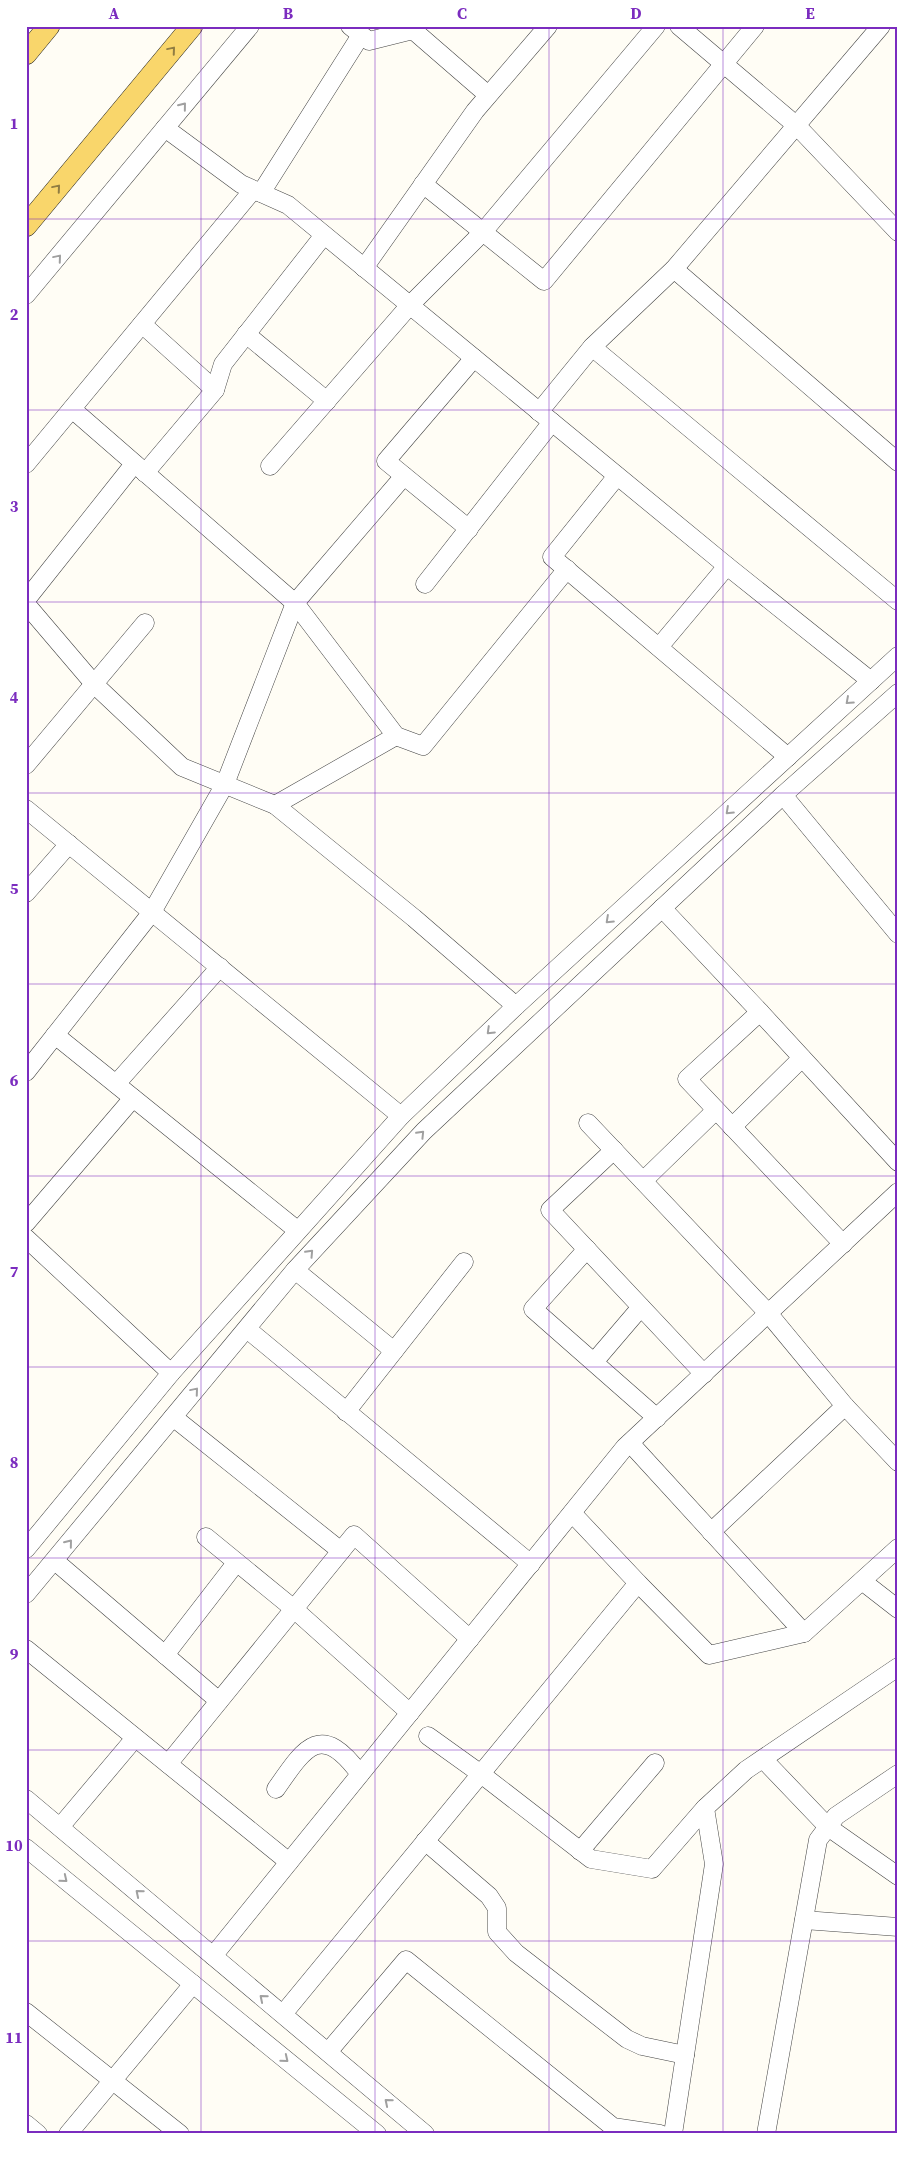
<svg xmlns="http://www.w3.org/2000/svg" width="924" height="2160" viewBox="0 0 924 2160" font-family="'Source Serif 4',serif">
	<rect width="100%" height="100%" fill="#fffdf5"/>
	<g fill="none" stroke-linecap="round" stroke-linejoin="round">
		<!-- minor casing -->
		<g stroke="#444" stroke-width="19">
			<g id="minor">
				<polyline points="350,26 369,41 413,30 488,95"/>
				<polyline points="679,26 797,126 898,232"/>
				<polyline points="165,128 241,184 288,205 727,566 871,681"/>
				<polyline points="423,184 544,281 755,26"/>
				<polyline points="261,193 361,35"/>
				<polyline points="364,268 475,111 548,26"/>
				<polyline points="674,269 898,462"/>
				<polyline points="26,295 250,26"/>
				<polyline points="142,324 215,390"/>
				<polyline points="246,334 327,401"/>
				<polyline points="592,347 898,601"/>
				<polyline points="72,409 295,603 396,736 423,746 567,569"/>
				<polyline points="539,412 592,347 674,269 881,26"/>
				<polyline points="26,464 253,190"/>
				<polyline points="270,466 410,305 483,232 656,26"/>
				<polyline points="145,473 215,390 223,364 324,235"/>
				<polyline points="617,476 552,557 788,757"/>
				<polyline points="469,529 386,461 474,358"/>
				<polyline points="425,584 552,422"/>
				<polyline points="26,600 134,464"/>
				<polyline points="26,604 95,685 182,767 275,805 414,918 516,1006"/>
				<polyline points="659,647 727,566"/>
				<polyline points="26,765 145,623"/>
				<polyline points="783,795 898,934"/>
				<polyline points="275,805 396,736"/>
				<polyline points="26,809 401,1116"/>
				<polyline points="26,893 69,844"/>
				<polyline points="662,908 760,1012 898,1162"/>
				<polyline points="760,1012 687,1079 843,1244"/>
				<polyline points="55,1035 297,1230"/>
				<polyline points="26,1072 152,912 225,784 295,603 404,476"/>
				<polyline points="116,1084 220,967"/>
				<polyline points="588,1123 768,1313 845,1406 898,1462"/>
				<polyline points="732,1127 802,1058"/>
				<polyline points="614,1150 550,1210 704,1374"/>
				<polyline points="643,1181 716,1110"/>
				<polyline points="26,1223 133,1098"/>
				<polyline points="26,1238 171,1373"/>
				<polyline points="587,1249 533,1309 657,1418"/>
				<polyline points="295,1270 394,1351"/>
				<polyline points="247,1329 531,1564"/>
				<polyline points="594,1362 641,1307"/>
				<polyline points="346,1412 464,1262"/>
				<polyline points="173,1417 341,1551"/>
				<polyline points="630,1443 804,1633"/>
				<polyline points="572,1513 638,1583 709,1655 804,1633 898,1548"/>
				<polyline points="711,1532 845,1406"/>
				<polyline points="206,1537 294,1609 410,1713"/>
				<polyline points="26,1549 171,1373 401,1116 516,1006 898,656"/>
				<polyline points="55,1561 219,1701"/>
				<polyline points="862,1581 898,1609"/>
				<polyline points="26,1594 295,1270 424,1131 783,795 898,693"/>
				<polyline points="26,1649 289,1862"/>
				<polyline points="165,1655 236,1563"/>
				<polyline points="428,1736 481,1774 591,1859 652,1869 705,1808"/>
				<polyline points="763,1759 828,1827 898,1876"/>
				<polyline points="168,1764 354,1535 470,1639"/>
				<path d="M276,1789C305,1747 321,1721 360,1774"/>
				<polyline points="26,1799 425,2134"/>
				<polyline points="60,1827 135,1738"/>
				<polyline points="425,1841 489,1896 497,1908 497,1932 516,1953 627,2039 642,2046 685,2055"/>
				<polyline points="26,1848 377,2134"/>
				<polyline points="580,1851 655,1763"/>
				<polyline points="804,1920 898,1927"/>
				<polyline points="213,1956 625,1447 898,1192"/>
				<polyline points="26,2012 180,2134"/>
				<polyline points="283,2014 638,1583"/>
				<polyline points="328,2052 406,1960 613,2127 660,2134"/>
				<polyline points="26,2124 38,2134"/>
				<polyline points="68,2134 193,1984"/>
				<polyline points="673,2134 714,1864 705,1808 746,1770 898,1667"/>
				<polyline points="766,2134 818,1840 836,1816 898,1774"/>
			</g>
		</g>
		<!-- major casing -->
		<g stroke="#222" stroke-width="22">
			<g id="major">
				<polyline points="26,54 49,26"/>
				<polyline points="26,226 192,26"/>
			</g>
		</g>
		<!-- minor -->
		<use href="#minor" stroke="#fff" stroke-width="18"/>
		<!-- major -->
		<use href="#major" stroke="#f9d66b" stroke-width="21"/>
	</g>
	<!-- one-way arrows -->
	<defs><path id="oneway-chevron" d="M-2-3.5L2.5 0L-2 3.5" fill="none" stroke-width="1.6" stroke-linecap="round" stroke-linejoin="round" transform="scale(1.25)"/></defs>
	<g stroke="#917d42">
		<use href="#oneway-chevron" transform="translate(172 50) rotate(-50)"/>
		<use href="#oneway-chevron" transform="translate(57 188) rotate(-50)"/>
	</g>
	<g stroke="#a0a0a0">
		<use href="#oneway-chevron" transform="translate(183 106) rotate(-51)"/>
		<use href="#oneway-chevron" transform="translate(58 258) rotate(-50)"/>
		<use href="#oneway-chevron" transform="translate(849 701) rotate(138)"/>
		<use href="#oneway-chevron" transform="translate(729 811) rotate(137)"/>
		<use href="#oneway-chevron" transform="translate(609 920) rotate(137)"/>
		<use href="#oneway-chevron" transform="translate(490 1031) rotate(136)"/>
		<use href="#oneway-chevron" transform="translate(421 1134) rotate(-46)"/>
		<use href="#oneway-chevron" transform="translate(310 1253) rotate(-47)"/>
		<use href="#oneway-chevron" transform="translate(195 1391) rotate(-50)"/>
		<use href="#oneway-chevron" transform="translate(69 1543) rotate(-51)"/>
		<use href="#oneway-chevron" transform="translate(64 1879) rotate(39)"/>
		<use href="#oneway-chevron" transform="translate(139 1893) rotate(-140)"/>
		<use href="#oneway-chevron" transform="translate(263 1998) rotate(-140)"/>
		<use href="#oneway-chevron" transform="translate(285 2059) rotate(39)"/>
		<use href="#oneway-chevron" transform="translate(388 2102) rotate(-140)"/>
	</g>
	<!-- grid -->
	<path fill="none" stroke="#7b2cbf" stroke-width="1" stroke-opacity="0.55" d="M201,26V2134M375,26V2134M549,26V2134M723,26V2134M26,219H898M26,410H898M26,602H898M26,793H898M26,984H898M26,1176H898M26,1367H898M26,1558H898M26,1750H898M26,1941H898"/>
	<!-- border -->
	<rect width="924" height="2160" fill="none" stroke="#ffffff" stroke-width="55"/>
	<rect x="28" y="28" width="868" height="2104" fill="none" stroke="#7b2cbf" stroke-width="2"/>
	<g font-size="16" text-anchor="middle" font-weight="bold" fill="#7b2cbf">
		<text x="114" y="19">A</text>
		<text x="288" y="19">B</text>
		<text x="462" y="19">C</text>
		<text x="636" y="19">D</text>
		<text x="810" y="19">E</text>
		<text x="14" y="129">1</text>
		<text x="14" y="320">2</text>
		<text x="14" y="512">3</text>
		<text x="14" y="703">4</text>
		<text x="14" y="894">5</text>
		<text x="14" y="1086">6</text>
		<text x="14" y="1277">7</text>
		<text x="14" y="1468">8</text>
		<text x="14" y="1660">9</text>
		<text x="14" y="1851">10</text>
		<text x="14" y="2043">11</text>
	</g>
</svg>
